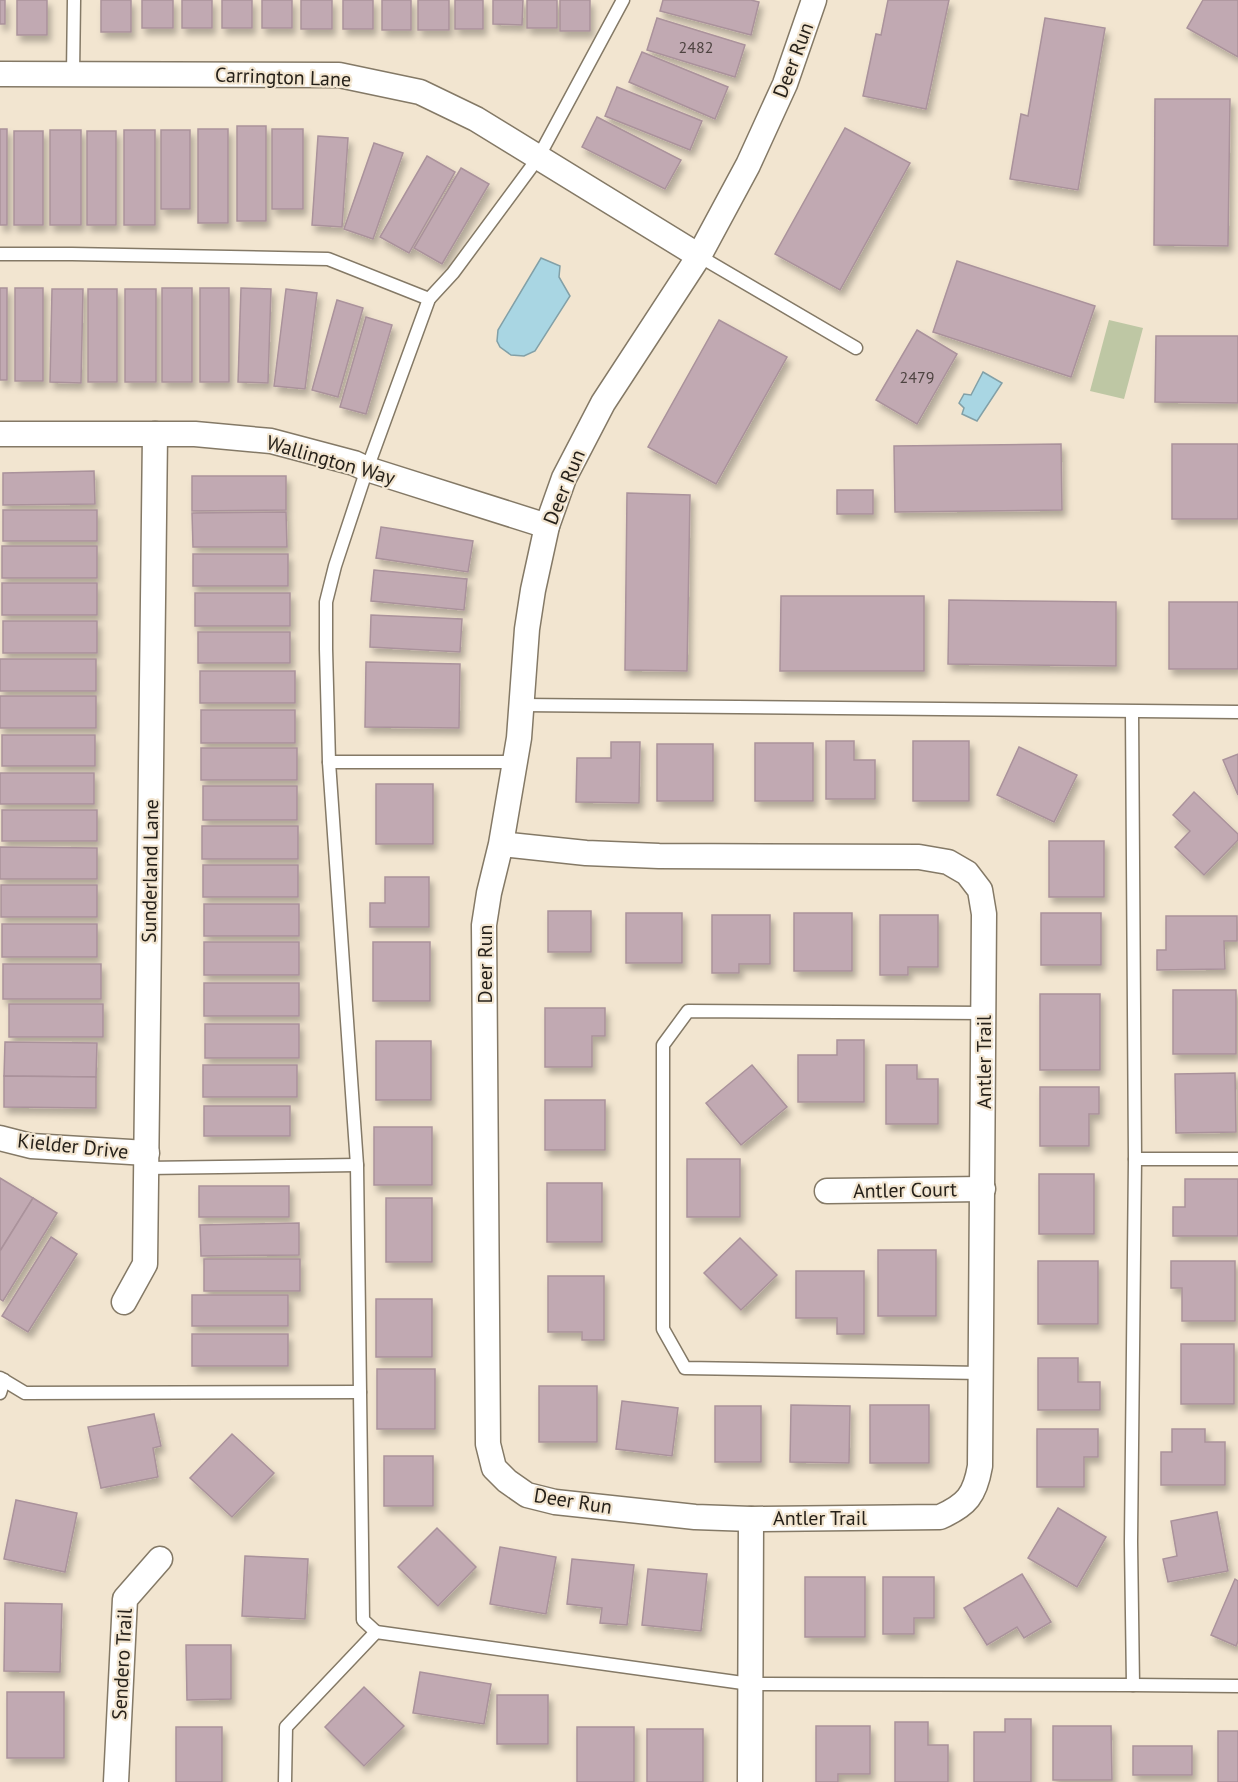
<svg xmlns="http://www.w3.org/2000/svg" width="1238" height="1782" viewBox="0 0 1238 1782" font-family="'PT Sans',sans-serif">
	<defs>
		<filter id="shadow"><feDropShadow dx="3.5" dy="6" stdDeviation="3" flood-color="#0004"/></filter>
	</defs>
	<rect width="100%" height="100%" fill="#f2e5d0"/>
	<!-- green -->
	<polygon fill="#bec7a4" points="1109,320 1143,328 1124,399 1090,391"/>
	<!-- water -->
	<g fill="#a9d6e3" stroke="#82a0a7" stroke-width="1.5">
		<polygon points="541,258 560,266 559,277 570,296 535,351 524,356 511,355 500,347 497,341 498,330"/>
		<polygon points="983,372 1002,383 977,421 962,414 964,408 959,403 964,394 971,395"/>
	</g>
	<!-- building -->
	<g fill="#c1a9b2" stroke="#aa929b" stroke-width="1.5" filter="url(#shadow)">
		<rect x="0" y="0" width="5" height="24"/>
		<rect x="17" y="0" width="30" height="35"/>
		<rect x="101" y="0" width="30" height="32"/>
		<rect x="142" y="0" width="31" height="28"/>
		<rect x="182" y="0" width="30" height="28"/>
		<rect x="222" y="0" width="30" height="28"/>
		<rect x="262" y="0" width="30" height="28"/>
		<rect x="301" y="0" width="31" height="29"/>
		<rect x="343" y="0" width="30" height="29"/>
		<rect x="382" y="0" width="29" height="30"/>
		<rect x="418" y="0" width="31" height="30"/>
		<rect x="455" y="0" width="28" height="29"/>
		<polygon points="493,0 523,0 522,25 493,24"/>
		<rect x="527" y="0" width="30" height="28"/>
		<rect x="560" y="0" width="30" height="31"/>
		<polygon points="663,0 751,0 759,2 751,35 660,11"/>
		<polygon points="888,0 949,0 926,109 863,96 876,34 881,35"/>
		<polygon points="1203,0 1238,0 1238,57 1187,28"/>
		<polygon points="657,18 745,45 735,77 647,50"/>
		<polygon points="1045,18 1105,28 1078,190 1010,179 1021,114 1028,116"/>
		<polygon points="642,52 728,87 715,119 629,82"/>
		<polygon points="617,87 702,121 690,150 605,116"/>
		<polygon points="1155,99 1230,99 1228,246 1154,245"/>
		<polygon points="597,117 681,160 665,189 582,147"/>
		<rect x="237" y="126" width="29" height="95"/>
		<polygon points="845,128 910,163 840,290 775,254"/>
		<rect x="0" y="129" width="7" height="96"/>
		<rect x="198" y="129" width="30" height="94"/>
		<rect x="272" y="129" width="31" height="80"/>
		<rect x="50" y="130" width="31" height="95"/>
		<rect x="124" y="130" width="31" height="95"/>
		<rect x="161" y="130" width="29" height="79"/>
		<rect x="14" y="131" width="29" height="94"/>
		<rect x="87" y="131" width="29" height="94"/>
		<polygon points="318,136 348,138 342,227 312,225"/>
		<polygon points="374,143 403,153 373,239 344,229"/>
		<polygon points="427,156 455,172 409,253 380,237"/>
		<polygon points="461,168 489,184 442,264 414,248"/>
		<polygon points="957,261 1095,306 1071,377 933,332"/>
		<rect x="0" y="288" width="7" height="92"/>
		<rect x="15" y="288" width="28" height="93"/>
		<rect x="162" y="288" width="30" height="94"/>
		<rect x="200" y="288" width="29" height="94"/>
		<polygon points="241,288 271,289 268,383 238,382"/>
		<polygon points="52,289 83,289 81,383 50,382"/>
		<rect x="88" y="289" width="29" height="93"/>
		<rect x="125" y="289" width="31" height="93"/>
		<polygon points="286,289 317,293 305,389 274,386"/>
		<polygon points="337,300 363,308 338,397 312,390"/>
		<polygon points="366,317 392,325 366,414 340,407"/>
		<polygon points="719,320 787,357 716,484 648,447"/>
		<polygon points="917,330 957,354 917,424 876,400"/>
		<polygon points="1156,336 1238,336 1238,403 1155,402"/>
		<polygon points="1061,444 1062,510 895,512 894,446"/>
		<rect x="1172" y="444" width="66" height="75"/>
		<polygon points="94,471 95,504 3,505 3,473"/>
		<polygon points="192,476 286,476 286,510 192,511"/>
		<rect x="837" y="490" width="36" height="24"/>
		<polygon points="627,493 690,495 687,671 625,670"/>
		<rect x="3" y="510" width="94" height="31"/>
		<polygon points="286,512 287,547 193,547 192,513"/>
		<polygon points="381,527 473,541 468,572 376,558"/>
		<rect x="2" y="546" width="95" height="32"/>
		<rect x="193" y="554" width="95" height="32"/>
		<polygon points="374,570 467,579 464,610 371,601"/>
		<rect x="2" y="583" width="95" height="32"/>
		<rect x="195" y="593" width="95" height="33"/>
		<polygon points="781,596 924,596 924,671 780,671"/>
		<polygon points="949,600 1116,602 1116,666 948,664"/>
		<rect x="1169" y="602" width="69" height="67"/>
		<polygon points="371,615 462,619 460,652 370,647"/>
		<rect x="3" y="621" width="94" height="32"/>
		<rect x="198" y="632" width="92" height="31"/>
		<rect x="0" y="659" width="96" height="32"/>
		<polygon points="366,662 460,664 459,728 365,727"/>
		<rect x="200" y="671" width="95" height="32"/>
		<rect x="0" y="696" width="96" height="32"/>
		<rect x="201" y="710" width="94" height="33"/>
		<rect x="2" y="735" width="93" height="31"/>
		<polygon points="826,741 854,741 854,760 875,760 875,799 826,799"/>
		<rect x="913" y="741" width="56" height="60"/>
		<polygon points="611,742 640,742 639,803 576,802 577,758 611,758"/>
		<rect x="755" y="743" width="58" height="58"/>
		<rect x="657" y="744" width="56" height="57"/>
		<polygon points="1019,747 1077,775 1054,822 997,795"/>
		<rect x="201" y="748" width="96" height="32"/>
		<polygon points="1238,754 1238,795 1223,760"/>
		<rect x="0" y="773" width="94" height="31"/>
		<rect x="376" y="784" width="57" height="60"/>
		<rect x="203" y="786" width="94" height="34"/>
		<polygon points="1194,792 1238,834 1238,840 1204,875 1175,847 1190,831 1173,815"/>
		<rect x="2" y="810" width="95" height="31"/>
		<rect x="202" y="826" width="96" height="33"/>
		<rect x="1049" y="841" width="55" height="56"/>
		<polygon points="0,847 97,848 97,879 0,879"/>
		<rect x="203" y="865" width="95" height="32"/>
		<polygon points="385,877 429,877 429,927 370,927 370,903 385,903"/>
		<rect x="1" y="885" width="96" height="32"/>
		<rect x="204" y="904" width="95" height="32"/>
		<rect x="548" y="911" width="43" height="41"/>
		<rect x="626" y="913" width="56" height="50"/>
		<rect x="794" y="913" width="58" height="58"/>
		<rect x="1041" y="913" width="60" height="52"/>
		<polygon points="712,915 770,915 770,964 739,964 739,973 712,973"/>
		<polygon points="880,915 938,915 938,967 908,967 908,975 880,975"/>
		<polygon points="1166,916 1237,916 1237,941 1224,941 1225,969 1157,970 1157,950 1166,950"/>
		<rect x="2" y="924" width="95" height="33"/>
		<rect x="204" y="942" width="95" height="33"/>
		<rect x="373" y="942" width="57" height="59"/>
		<rect x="3" y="964" width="98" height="35"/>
		<rect x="204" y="983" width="95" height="33"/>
		<rect x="1173" y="990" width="63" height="64"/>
		<rect x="1040" y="994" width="60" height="76"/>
		<rect x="9" y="1004" width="94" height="33"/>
		<polygon points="545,1008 605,1008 605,1036 592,1036 592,1067 545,1067"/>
		<rect x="205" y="1024" width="94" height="34"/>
		<polygon points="837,1040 864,1040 864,1102 798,1102 798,1055 837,1055"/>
		<rect x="376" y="1041" width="55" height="59"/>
		<polygon points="5,1042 97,1043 96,1077 4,1076"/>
		<rect x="203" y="1065" width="94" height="32"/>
		<polygon points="752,1065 787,1107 741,1145 706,1103"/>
		<polygon points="886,1065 917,1065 917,1079 938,1079 938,1124 886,1124"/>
		<polygon points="1235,1073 1236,1132 1176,1133 1175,1074"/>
		<polygon points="4,1076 96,1077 96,1108 4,1107"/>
		<polygon points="1040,1087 1099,1087 1099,1114 1089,1114 1089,1146 1040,1146"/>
		<rect x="545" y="1100" width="60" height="50"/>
		<rect x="204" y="1106" width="86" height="30"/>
		<rect x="374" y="1127" width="58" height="58"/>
		<rect x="687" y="1159" width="53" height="58"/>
		<rect x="1039" y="1174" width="55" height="60"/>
		<polygon points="0,1178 33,1198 0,1251"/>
		<polygon points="1185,1179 1238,1179 1238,1236 1173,1236 1173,1207 1185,1207"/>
		<rect x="547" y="1183" width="55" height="59"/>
		<rect x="199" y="1186" width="90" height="31"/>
		<polygon points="33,1198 57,1213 3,1301 0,1299 0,1251"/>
		<rect x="386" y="1198" width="46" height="64"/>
		<polygon points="299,1223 299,1255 201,1256 200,1225"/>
		<polygon points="51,1237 77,1254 28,1332 2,1316"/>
		<polygon points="740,1238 777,1275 741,1310 704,1273"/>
		<rect x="878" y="1250" width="58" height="66"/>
		<rect x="204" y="1259" width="96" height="32"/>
		<rect x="1038" y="1261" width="60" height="63"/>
		<polygon points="1171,1261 1235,1261 1235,1321 1182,1321 1182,1288 1171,1288"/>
		<polygon points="796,1271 864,1271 864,1334 837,1334 837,1318 796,1318"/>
		<polygon points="548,1276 604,1276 604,1340 582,1340 582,1332 548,1332"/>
		<rect x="192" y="1295" width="96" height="31"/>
		<rect x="376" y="1299" width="56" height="58"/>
		<rect x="192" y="1334" width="96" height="32"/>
		<rect x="1181" y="1344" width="53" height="60"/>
		<polygon points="1038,1358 1078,1358 1078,1382 1100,1382 1100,1410 1038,1410"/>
		<rect x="377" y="1369" width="58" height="60"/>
		<rect x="539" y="1386" width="58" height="56"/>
		<polygon points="622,1401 678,1408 672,1456 616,1449"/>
		<polygon points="791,1405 850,1406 849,1463 790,1462"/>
		<rect x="870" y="1405" width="59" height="58"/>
		<rect x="715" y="1406" width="46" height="56"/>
		<polygon points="154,1414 161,1446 153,1448 158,1477 101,1488 88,1427"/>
		<polygon points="1037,1429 1098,1429 1098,1457 1084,1457 1084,1487 1037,1487"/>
		<polygon points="1172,1429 1205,1429 1205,1442 1225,1442 1225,1485 1161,1485 1161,1452 1172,1452"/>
		<polygon points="232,1434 274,1473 232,1517 190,1478"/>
		<rect x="384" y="1456" width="49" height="50"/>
		<polygon points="16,1500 77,1513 65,1572 4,1559"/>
		<polygon points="1058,1508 1106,1537 1077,1587 1028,1558"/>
		<polygon points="1217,1512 1228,1571 1168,1582 1163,1559 1177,1556 1171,1521"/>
		<polygon points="437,1528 476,1567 438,1606 398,1567"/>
		<polygon points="500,1547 556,1557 546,1614 490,1604"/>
		<polygon points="245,1556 308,1559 305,1619 242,1616"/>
		<polygon points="572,1559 634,1565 627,1625 600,1623 602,1608 567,1604"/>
		<polygon points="648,1569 707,1574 701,1631 642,1625"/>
		<polygon points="1022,1574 1051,1622 1024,1638 1017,1627 987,1645 964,1608"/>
		<rect x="805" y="1577" width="60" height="60"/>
		<polygon points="883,1577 934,1577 934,1618 914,1618 914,1634 883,1634"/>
		<polygon points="1235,1579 1238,1581 1238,1641 1236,1646 1211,1635"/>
		<polygon points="5,1603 62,1604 60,1672 4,1671"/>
		<polygon points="186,1645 231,1645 231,1699 187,1700"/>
		<polygon points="420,1672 491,1684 484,1724 413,1713"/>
		<polygon points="364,1687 404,1726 364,1766 325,1727"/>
		<rect x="7" y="1692" width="57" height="66"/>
		<rect x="497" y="1695" width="51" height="49"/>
		<polygon points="1005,1719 1031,1719 1031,1782 974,1782 974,1732 1005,1732"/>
		<polygon points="895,1722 928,1722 928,1745 948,1745 948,1782 895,1782"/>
		<polygon points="816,1726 870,1726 870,1774 838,1774 838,1782 816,1782"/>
		<polygon points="1053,1726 1111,1726 1112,1780 1053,1780"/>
		<rect x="176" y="1727" width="46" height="55"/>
		<rect x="577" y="1727" width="57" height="55"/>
		<rect x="647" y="1729" width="56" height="53"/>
		<rect x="1218" y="1731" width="20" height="51"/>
		<rect x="1133" y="1746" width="59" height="29"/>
	</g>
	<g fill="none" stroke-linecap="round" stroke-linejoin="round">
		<!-- lane casing -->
		<g stroke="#847966" stroke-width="15">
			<g id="lane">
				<polyline points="73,74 74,0"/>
				<polyline points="0,254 72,254 328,259 429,299"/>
				<polyline points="699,256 856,348"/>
				<polyline points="522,705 1238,712"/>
				<polyline points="329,762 515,762"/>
				<polyline points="1135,1159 1238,1159"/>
				<polyline points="146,1168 357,1165"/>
				<polyline points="981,1373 685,1368 663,1329 663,1045 688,1011 984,1013"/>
				<polyline points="0,1378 25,1393 360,1392"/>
				<polyline points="0,1393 4,1380"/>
				<polyline points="376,1632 363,1620 357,1165 329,762 326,649 326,602 335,566 367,469 429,299 453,273 538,158 623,0"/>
				<polyline points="1133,1685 1238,1686"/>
				<polyline points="285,1782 286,1727 376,1632 750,1684 1133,1685 1131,1542 1135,1159 1132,712"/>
			</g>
		</g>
		<!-- street casing -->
		<g stroke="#847966" stroke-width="27">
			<g id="street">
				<polyline points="0,74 339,75 420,92 476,119 699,256"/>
				<polyline points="0,434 195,434 271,441 354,463 367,469 547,526"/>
				<path d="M501,844L586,853L659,856L919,857L948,862L967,873L980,890L984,914L980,1466C975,1495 967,1505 940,1517L751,1519L695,1517L555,1502L527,1495L507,1481L494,1468L488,1444L484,925L489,893L501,844L519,738L527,629L533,590L547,526L564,478L603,403L699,256L748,165L785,84L814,0"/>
				<polyline points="0,1138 31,1146 147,1153"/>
				<polyline points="827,1191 983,1189"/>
				<polyline points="124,1302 145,1264 155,434"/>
				<polyline points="116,1782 125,1599 160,1559"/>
				<polyline points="750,1782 751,1519"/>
			</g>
		</g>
		<!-- lane -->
		<use href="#lane" stroke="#fff" stroke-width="12"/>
		<!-- street -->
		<use href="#street" stroke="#fff" stroke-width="24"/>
	</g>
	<g text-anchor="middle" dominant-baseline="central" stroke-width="4.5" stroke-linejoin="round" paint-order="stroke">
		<!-- number labels -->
		<g font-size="16" fill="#4d4340">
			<text x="696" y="47">2482</text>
			<text x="917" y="377">2479</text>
		</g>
		<!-- street labels -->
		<g font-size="20" fill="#26211a" stroke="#f2e5d0">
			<text transform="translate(793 60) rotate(-69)">Deer Run</text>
			<text transform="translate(283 77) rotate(2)">Carrington Lane</text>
			<text transform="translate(331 460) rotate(16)">Wallington Way</text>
			<text transform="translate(564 487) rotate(-68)">Deer Run</text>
			<text transform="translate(150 871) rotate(-89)">Sunderland Lane</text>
			<text transform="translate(485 964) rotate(-90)">Deer Run</text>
			<text transform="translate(984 1062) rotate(-90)">Antler Trail</text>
			<text transform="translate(73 1146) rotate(6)">Kielder Drive</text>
			<text transform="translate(905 1190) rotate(-1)">Antler Court</text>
			<text transform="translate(573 1501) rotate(9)">Deer Run</text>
			<text x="820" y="1518">Antler Trail</text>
			<text transform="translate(122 1664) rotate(-87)">Sendero Trail</text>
		</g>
	</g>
</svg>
